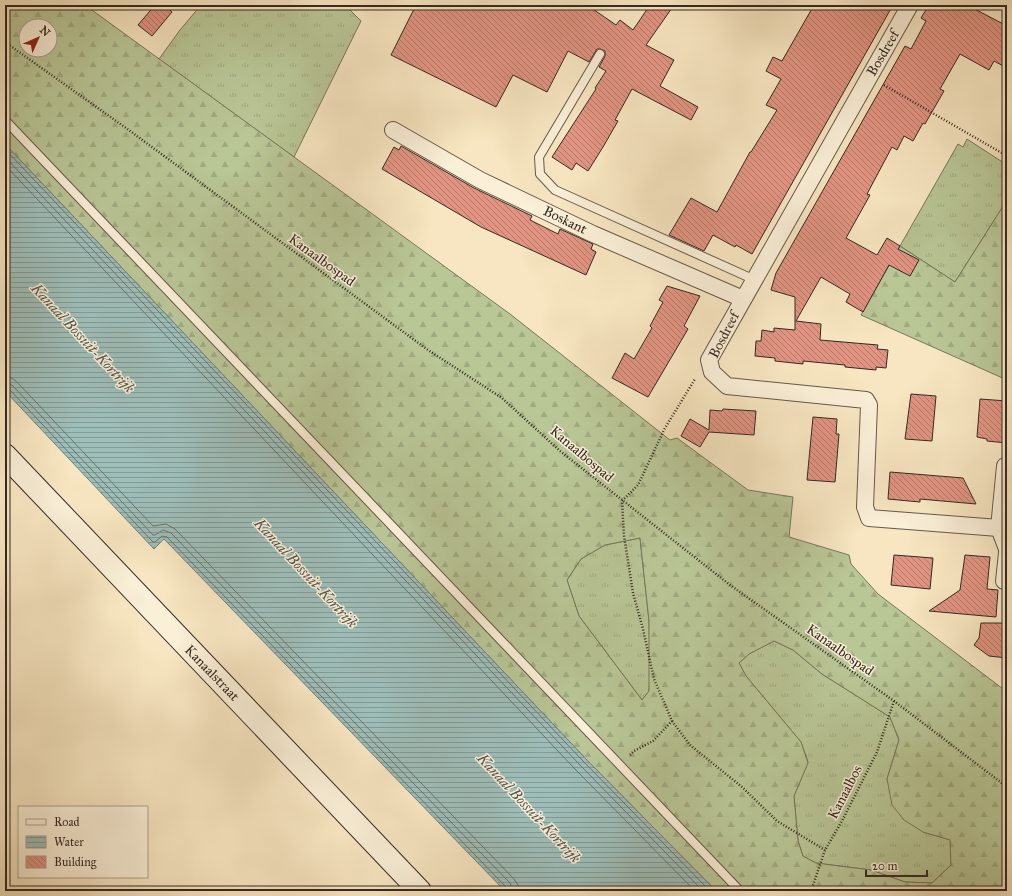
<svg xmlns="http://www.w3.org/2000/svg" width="1012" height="896" viewBox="0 0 1012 896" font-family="'IM FELL Great Primer',serif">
	<defs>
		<pattern id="grass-tufts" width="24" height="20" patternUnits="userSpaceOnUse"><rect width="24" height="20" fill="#b9c696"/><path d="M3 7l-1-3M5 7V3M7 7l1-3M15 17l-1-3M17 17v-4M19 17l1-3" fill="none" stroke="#a0aa81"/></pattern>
		<pattern id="forest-firs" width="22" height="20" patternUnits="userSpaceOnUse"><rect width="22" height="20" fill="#b9c696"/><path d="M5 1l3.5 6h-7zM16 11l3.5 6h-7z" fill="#a0aa81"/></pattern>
		<pattern id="water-rules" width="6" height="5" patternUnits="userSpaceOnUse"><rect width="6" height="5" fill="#9ebeb9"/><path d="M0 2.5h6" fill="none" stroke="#829a96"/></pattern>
		<pattern id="building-back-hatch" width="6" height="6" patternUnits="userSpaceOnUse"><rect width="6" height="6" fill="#e19482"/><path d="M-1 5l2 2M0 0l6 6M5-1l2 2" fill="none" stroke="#b7796a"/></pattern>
	</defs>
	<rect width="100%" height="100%" fill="#f7e6c1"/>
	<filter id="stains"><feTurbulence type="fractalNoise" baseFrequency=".005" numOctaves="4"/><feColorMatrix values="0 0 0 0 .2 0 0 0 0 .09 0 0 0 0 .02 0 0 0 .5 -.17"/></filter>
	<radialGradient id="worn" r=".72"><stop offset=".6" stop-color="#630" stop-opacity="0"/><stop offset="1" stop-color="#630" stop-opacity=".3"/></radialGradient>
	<!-- grass -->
	<g fill="url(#grass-tufts)" stroke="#77775c">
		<polygon points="201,5 345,5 361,21 294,157 159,59 180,30"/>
		<polygon points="967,139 1007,165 1007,200 955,282 900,246 958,144 963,147"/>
		<polygon points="640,538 649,621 650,672 649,691 642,700 579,616 567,580 581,559 605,545"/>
		<polygon points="774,641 793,650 822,674 890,717 899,740 887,779 923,832 951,840 951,865 932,883 905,882 871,870 816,863 803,856 798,841 794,796 808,762 801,742 746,676 739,663 749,654"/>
	</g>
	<!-- forest -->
	<g fill="url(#forest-firs)" stroke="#77775c" fill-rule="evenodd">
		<path d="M5,5H85L510,314L670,440L677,438L748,490L793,497L789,537L849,555L851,564L878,594L1007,692V891H716L585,758L5,144ZM26,26H50V50H26ZM640,538L649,621V691L642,700L579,616L567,580L581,559L605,545ZM774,641L793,650L822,674L890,717L899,740L887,779L892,805L904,820L923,832L950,840L951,865L932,883L905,882L871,870L816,863L803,856L798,841L794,796L808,763L801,742L746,676L739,663L749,654Z"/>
		<polygon points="1007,200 1007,380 861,315 900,246 955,282"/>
	</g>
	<!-- water -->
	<polygon fill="url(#water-rules)" stroke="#74827d" points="5,144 585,758 716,891 505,891 164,539 154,549 5,391"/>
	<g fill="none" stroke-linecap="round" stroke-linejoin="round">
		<!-- shore -->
		<g stroke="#6a736e" stroke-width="1">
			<polyline points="5,149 582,760 710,891"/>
			<polyline points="5,157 579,764 703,891"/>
			<polyline points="5,165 574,768 695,891"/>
			<polyline points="5,377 12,378 17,382 153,526 166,524 175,529 514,879 518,885 519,891"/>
			<polyline points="5,383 10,384 13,386 153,535 155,535 163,530 171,533 510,883 513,891"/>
			<polyline points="5,388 10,390 153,542 155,542 162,536 167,537 506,887 507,891"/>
		</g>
	</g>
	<!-- building -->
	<g fill="url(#building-back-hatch)" stroke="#352823">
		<polygon points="155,5 164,5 172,12 152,36 138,25"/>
		<polygon points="416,5 587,5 616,25 620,20 633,30 650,5 674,5 646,45 674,60 660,86 698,107 691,120 632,89 615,120 618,121 603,147 588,171 576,163 572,170 552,157 596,89 595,88 606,71 599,67 605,56 605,51 600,49 597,49 589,62 568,51 547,92 513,75 496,107 391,55"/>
		<polygon points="814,5 893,5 752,254 736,245 735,247 713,235 704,251 669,235 691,198 717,212 750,152 751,152 777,110 766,105 781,79 766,71 773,57 782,61"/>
		<polygon points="929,5 967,5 1007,26 1007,68 994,61 989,70 960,54 940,89 944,91 925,124 923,123 913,141 904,136 897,150 892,147 867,194 870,195 846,238 877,255 887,238 900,246 898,249 919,260 910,276 889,265 863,312 846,302 850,294 821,277 796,321 821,324 820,340 878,345 877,349 888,350 886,368 876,367 876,370 845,367 845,365 803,361 803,364 775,361 775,358 755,356 756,341 761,341 762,330 774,332 774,328 795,330 795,297 771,290 776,273 905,46 911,49 926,21 921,18"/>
		<polygon points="401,146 474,188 532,216 530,220 558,234 560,229 593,244 591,249 596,252 586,275 481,227 382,169 394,147 399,150"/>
		<polygon points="667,286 700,296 684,326 688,329 648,397 612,378 625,353 634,359 652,328 650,326 663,302 659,300"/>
		<polygon points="911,394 936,396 932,441 905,439"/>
		<polygon points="980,399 1007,401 1007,443 987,441 987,439 977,437"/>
		<polygon points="723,409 756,411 754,435 709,432 700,447 681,436 690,419 709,430 710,410 722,411"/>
		<polygon points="813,417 837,419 836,434 839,434 835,482 807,480"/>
		<polygon points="890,472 963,478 976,504 920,499 920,502 888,499"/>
		<polygon points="894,555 933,558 930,589 891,585"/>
		<polygon points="965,555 990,557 987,589 998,590 996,617 929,611 960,590"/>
		<polygon points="981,623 1002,623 1002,624 1007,625 1007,658 989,656 974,645 979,638"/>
	</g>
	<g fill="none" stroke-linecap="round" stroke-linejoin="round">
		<!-- lane casing -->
		<g stroke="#66584a" stroke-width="10">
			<g id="lane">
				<polyline points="600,54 539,157 540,174 555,190 755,280"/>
				<polyline points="5,120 740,891"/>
			</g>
		</g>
		<!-- street casing -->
		<g stroke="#66584a" stroke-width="18">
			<g id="street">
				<polyline points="910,5 709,360 712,372 727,386 866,400 869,405 865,507 869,518 999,528"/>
				<polyline points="393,130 480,180 593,234 743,299"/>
				<polyline points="1005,466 999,528 1007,549"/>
				<polyline points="1004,581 1007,553"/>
			</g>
		</g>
		<!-- secondary casing -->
		<g stroke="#352823" stroke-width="24">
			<polyline id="secondary" points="5,455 420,891"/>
		</g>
		<!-- path -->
		<g stroke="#352823" stroke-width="2.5" stroke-dasharray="1 2" stroke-linecap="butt">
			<polyline points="5,42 126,128 428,350 502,398 560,451 730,585 894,701 1007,787"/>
			<polyline points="884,85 1007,156"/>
			<polyline points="672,721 690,745 742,787 777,821 825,850"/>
			<polyline points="630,755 634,751 653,741 672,721 654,679 643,629 633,593 624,536 622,501 638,485 665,428 695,379"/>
			<polyline points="811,891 825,850 842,821 877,752 894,701"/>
		</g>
		<!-- lane -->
		<use href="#lane" stroke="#faefd7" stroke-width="8"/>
		<!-- street -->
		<use href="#street" stroke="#faefd7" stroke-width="16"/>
		<!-- secondary -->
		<use href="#secondary" stroke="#faefd7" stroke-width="22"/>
	</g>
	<g text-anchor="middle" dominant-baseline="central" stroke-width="3" stroke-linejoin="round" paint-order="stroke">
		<!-- street labels -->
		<g font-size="14" fill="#352823" stroke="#faefd7">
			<text transform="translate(883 53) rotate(-60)">Bosdreef</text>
			<text transform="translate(565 220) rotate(26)">Boskant</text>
			<text transform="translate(322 260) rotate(36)">Kanaalbospad</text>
			<text transform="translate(724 335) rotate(-63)">Bosdreef</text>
			<text transform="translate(582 454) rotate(40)">Kanaalbospad</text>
			<text transform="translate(840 650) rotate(35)">Kanaalbospad</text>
			<text transform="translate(212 673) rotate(46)">Kanaalstraat</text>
			<text transform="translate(845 792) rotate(-63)">Kanaalbos</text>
		</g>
		<!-- water labels -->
		<g font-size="15" font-style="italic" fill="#545550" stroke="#faefd7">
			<text transform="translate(83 338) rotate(47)">Kanaal Bossuit-Kortrijk</text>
			<text transform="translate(306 573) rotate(47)">Kanaal Bossuit-Kortrijk</text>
			<text transform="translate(529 808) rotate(47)">Kanaal Bossuit-Kortrijk</text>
		</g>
	</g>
	<!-- margin -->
	<rect width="1012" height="896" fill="none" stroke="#f7e6c1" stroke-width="20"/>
	<rect x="6" y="6" width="1000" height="884" fill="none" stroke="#352823" stroke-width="2"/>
	<rect x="10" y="10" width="992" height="876" fill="none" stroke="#352823"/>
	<!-- legend -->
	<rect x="18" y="806" width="130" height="72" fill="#faefd7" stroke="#ab9f8f"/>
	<rect x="26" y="819" width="20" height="6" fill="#faefd7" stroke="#ab9f8f"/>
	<text x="54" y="826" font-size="12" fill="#352823">Road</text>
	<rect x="26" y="836" width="20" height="12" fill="url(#water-rules)" stroke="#ab9f8f"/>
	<text x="54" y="846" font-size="12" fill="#352823">Water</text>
	<rect x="26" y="856" width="20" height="12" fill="url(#building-back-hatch)" stroke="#ab9f8f"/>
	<text x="54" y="866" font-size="12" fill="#352823">Building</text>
	<!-- north arrow -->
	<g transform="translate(38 38) rotate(45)"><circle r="19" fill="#faefd7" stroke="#ab9f8f"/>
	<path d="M0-3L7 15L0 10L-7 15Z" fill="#8f2418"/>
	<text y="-6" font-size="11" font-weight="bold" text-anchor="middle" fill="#352823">N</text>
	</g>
	<!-- scale -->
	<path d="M866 870v6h61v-6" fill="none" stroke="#352823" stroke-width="2"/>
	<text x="872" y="870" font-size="12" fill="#352823" stroke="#faefd7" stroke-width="3" paint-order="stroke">20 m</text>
	<rect width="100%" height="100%" filter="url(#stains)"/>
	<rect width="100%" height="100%" fill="url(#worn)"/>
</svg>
